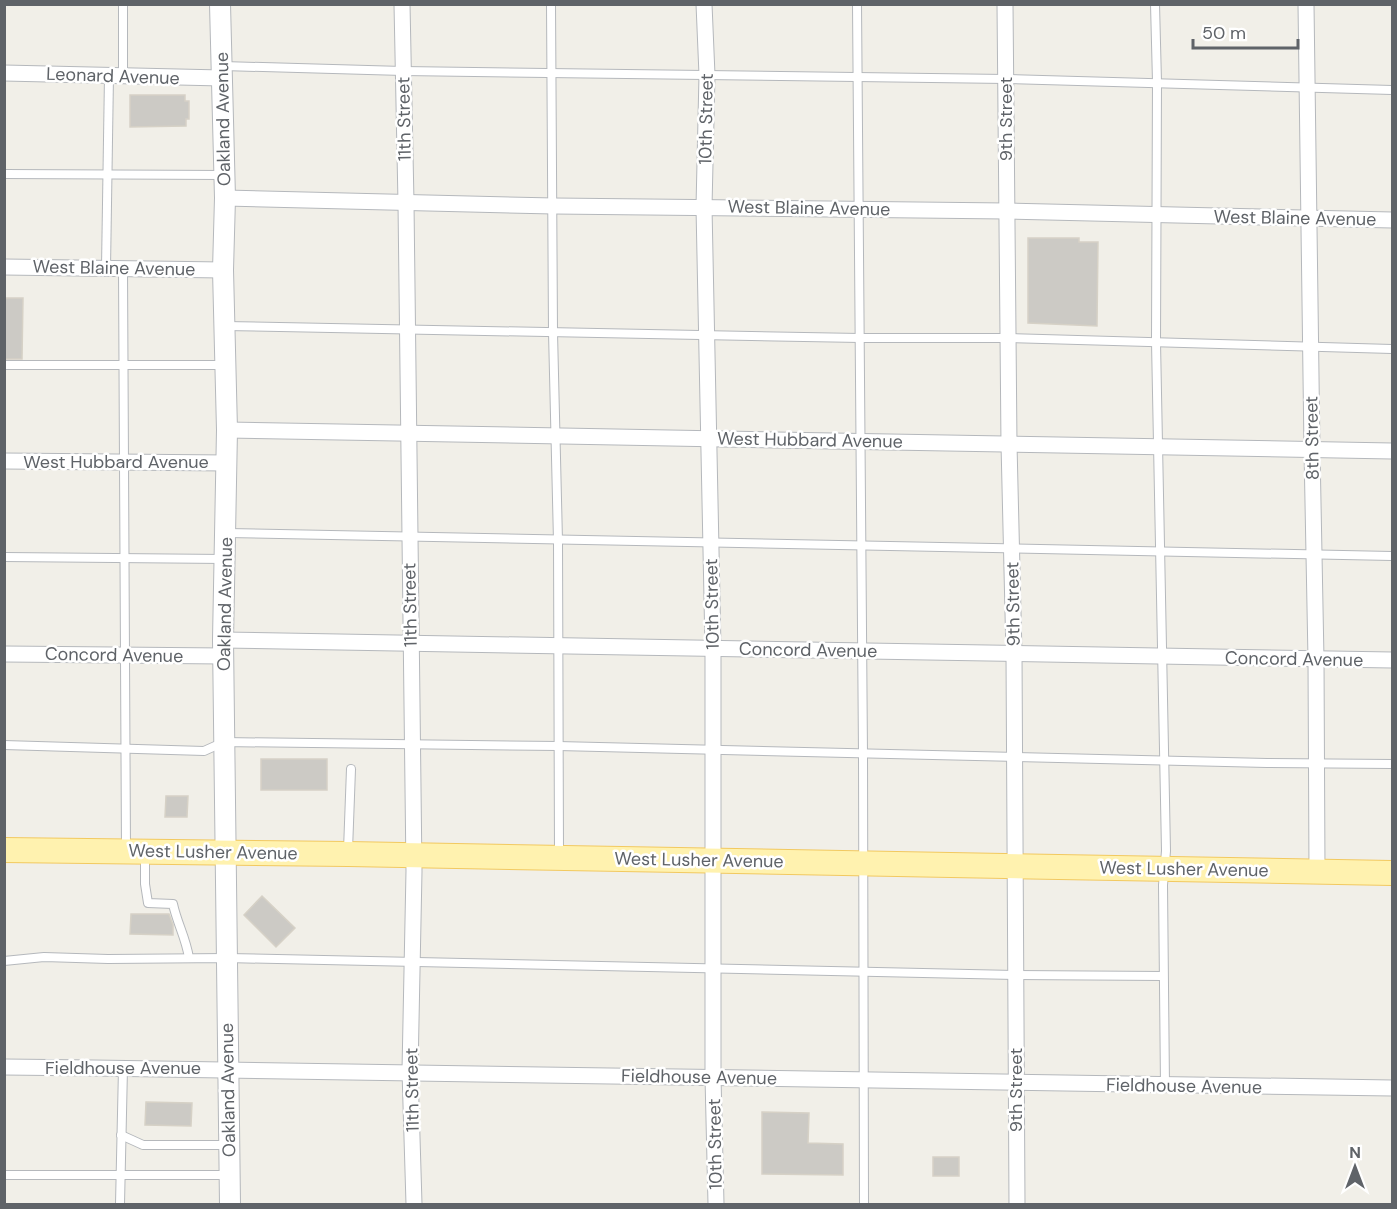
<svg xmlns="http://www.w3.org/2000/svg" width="1397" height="1209" viewBox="0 0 1397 1209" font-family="'DM Sans',sans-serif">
	<rect width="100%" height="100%" fill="#f1efe8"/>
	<!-- building -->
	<g fill="#cccac5" stroke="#d6d1c6" stroke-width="1.5">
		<polygon points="130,95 185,95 185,101 189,101 189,119 186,119 186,126 130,127"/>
		<polygon points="1028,238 1079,238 1079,242 1098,242 1097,326 1028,323"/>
		<polygon points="4,298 23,298 22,359 4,359"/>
		<rect x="261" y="759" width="66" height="31"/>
		<polygon points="166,796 188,796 187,817 165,817"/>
		<polygon points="262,896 295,928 276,947 244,915"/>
		<polygon points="131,914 169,914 173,925 173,935 130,934"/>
		<polygon points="146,1102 192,1103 191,1126 145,1125"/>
		<polygon points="762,1112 809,1113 808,1143 843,1144 843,1175 762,1174"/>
		<rect x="933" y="1157" width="26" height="19"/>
	</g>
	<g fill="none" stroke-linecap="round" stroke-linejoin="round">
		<!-- service casing -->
		<g stroke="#b5b8bc" stroke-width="10">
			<g id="service">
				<polyline points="551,4 553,332 558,541 559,855"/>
				<polyline points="857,4 863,754 864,1204"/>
				<polyline points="1155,4 1157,82 1156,342 1166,851 1163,885 1165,1086"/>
				<polyline points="223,66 403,71 1006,79 1392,90"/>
				<polyline points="123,76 123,4"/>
				<polyline points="4,174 224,175"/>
				<polyline points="106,268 109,76"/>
				<polyline points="123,269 126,850"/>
				<polyline points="224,326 860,338 1007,338 1392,349"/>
				<polyline points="4,365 224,365"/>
				<polyline points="227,533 1392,556"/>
				<polyline points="4,557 225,559"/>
				<polyline points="4,745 204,751 224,742 558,746 1267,763 1392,764"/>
				<polyline points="348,850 351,769"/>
				<path d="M145,855V884L148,903L173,904C177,923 186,938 189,958"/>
				<polyline points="4,961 44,957 108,959 227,958 1015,975 1163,976"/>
				<polyline points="121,1135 143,1145 229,1145"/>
				<polyline points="4,1175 228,1175"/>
				<polyline points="120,1204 123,1068"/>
			</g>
		</g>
		<!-- minor casing -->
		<g stroke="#b5b8bc" stroke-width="17">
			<g id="minor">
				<polyline points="402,4 406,203 414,871 410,1071 414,1204"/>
				<polyline points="704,4 707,75 704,207 713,648 713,1077 716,1204"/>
				<polyline points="1005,4 1009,444 1014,654 1017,1204"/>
				<polyline points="1306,4 1312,450 1316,659 1317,872"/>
				<polyline points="4,73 222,78"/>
				<polyline points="225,198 554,206 1006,211 1392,220"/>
				<polyline points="4,267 223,270"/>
				<polyline points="227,430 1392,451"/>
				<polyline points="4,461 227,463"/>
				<polyline points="223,640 1392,660"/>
				<polyline points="4,654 224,656"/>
				<path d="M4,1067C467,1072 930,1083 1392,1088"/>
			</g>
		</g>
		<!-- tertiary casing -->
		<g stroke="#b5b8bc" stroke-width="22">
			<polyline id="tertiary" points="220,4 225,198 223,270 227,430 223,640 230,1204"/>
		</g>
		<!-- primary casing -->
		<g stroke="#f2c960" stroke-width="26">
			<polyline id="primary" points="4,850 348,854 1392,873"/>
		</g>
		<!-- service -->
		<use href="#service" stroke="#fff" stroke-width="8"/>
		<!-- minor -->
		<use href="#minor" stroke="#fff" stroke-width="15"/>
		<!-- tertiary -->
		<use href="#tertiary" stroke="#fff" stroke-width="20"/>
		<!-- primary -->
		<use href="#primary" stroke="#fff2af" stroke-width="24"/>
	</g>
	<g text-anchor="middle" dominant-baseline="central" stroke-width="5" stroke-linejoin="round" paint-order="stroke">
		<!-- street labels -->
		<g font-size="18" fill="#5f6368" stroke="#fff">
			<text transform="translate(113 76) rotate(2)">Leonard Avenue</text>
			<text transform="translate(223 119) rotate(-91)">Oakland Avenue</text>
			<text transform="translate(404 119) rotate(-91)">11th Street</text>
			<text transform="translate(706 119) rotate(-89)">10th Street</text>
			<text transform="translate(1006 119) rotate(-90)">9th Street</text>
			<text transform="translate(809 208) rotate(1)">West Blaine Avenue</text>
			<text transform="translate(1295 218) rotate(1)">West Blaine Avenue</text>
			<text transform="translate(114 268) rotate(1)">West Blaine Avenue</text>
			<text transform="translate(1312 438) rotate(-91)">8th Street</text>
			<text transform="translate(810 440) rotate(1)">West Hubbard Avenue</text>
			<text x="116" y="462">West Hubbard Avenue</text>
			<text transform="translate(225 604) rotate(-89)">Oakland Avenue</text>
			<text transform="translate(712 604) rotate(-91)">10th Street</text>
			<text transform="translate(1013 604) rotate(-91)">9th Street</text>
			<text transform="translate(410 605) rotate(-91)">11th Street</text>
			<text transform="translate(808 650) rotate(1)">Concord Avenue</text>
			<text transform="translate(114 655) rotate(1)">Concord Avenue</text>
			<text transform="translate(1294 659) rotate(1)">Concord Avenue</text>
			<text transform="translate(213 852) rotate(1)">West Lusher Avenue</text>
			<text transform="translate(699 860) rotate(1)">West Lusher Avenue</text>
			<text transform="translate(1184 869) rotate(1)">West Lusher Avenue</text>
			<text x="123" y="1068">Fieldhouse Avenue</text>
			<text transform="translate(699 1077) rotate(1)">Fieldhouse Avenue</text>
			<text transform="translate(1184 1086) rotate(1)">Fieldhouse Avenue</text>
			<text transform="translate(228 1090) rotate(-91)">Oakland Avenue</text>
			<text transform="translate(412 1090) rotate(-91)">11th Street</text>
			<text transform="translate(1016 1090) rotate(-90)">9th Street</text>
			<text transform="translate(715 1144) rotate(-91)">10th Street</text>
		</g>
	</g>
	<!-- border -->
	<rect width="1397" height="1209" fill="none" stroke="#5f6368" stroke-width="12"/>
	<!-- north arrow -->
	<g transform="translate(1355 1167)" stroke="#ffffff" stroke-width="4.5" paint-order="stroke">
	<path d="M0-4.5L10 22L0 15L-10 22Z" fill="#5f6368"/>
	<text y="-9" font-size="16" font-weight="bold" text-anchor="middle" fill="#5f6368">N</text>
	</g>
	<!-- scale -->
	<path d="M1193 39v9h105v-9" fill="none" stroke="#5f6368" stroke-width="3"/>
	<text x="1202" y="39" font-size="18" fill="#5f6368" stroke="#ffffff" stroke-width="4.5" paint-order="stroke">50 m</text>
</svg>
